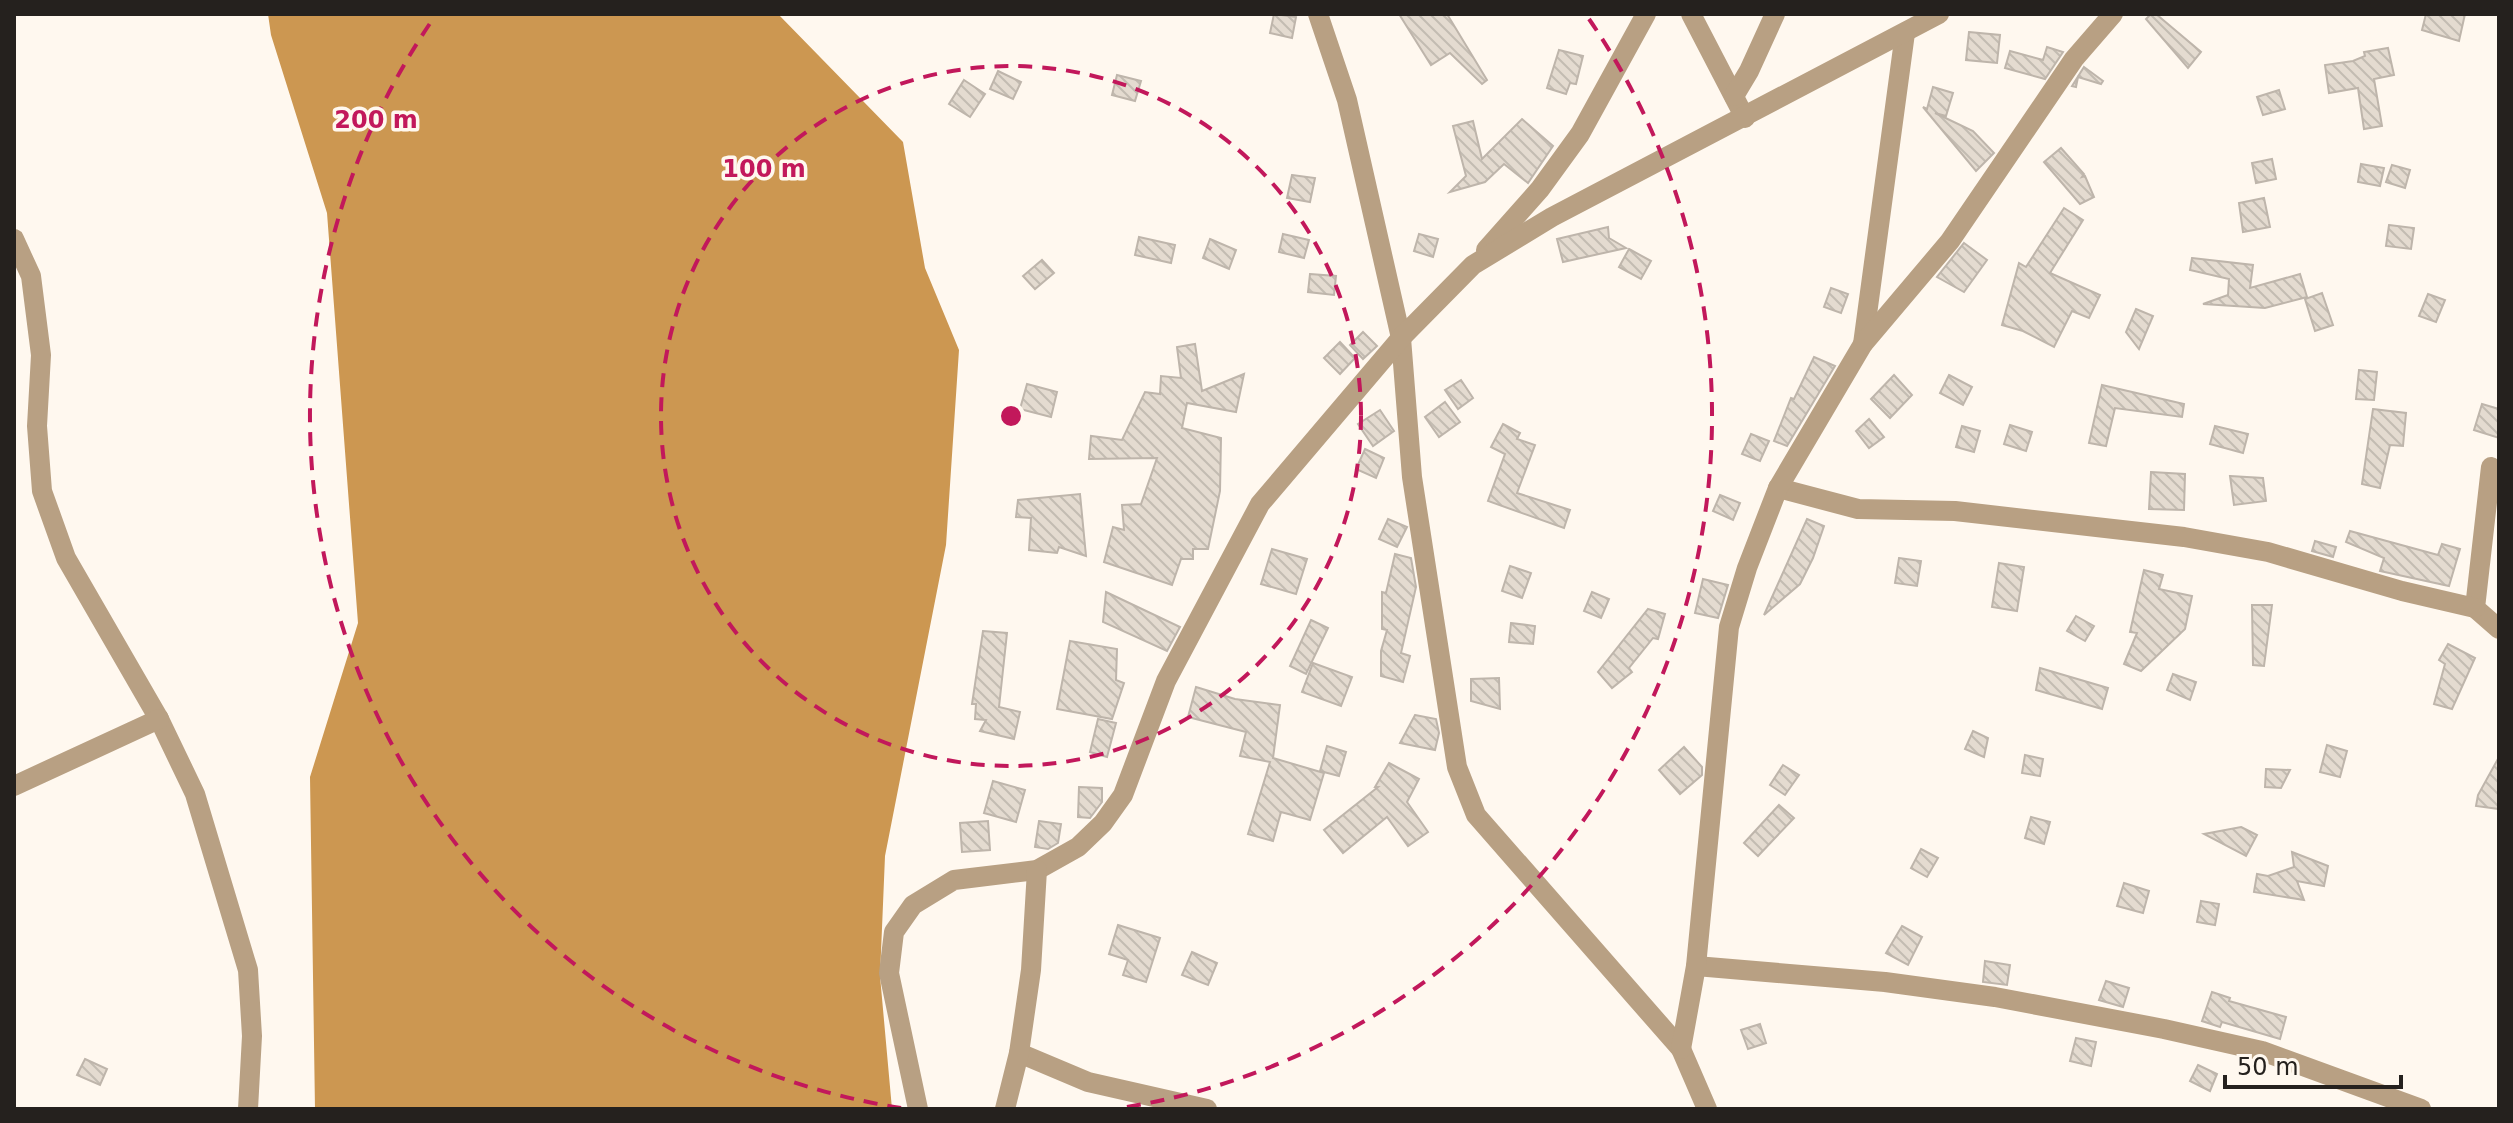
<svg xmlns="http://www.w3.org/2000/svg" width="2513" height="1123" viewBox="0 0 2513 1123" font-family="'DejaVu Sans',sans-serif">
	<defs>
		<pattern id="building-back-hatch" width="6" height="6" patternUnits="userSpaceOnUse" patternTransform="scale(2)"><rect width="6" height="6" fill="#e4dbd0"/><path d="M-1 5l2 2M0 0l6 6M5-1l2 2" fill="none" stroke="#c3bcb2"/></pattern>
	</defs>
	<rect width="100%" height="100%" fill="#fff8ef"/>
	<!-- water -->
	<polygon fill="#cc9751" points="268,14 778,14 903,142 925,268 959,350 946,545 885,856 880,976 892,1109 315,1109 310,777 358,623 327,213 271,35"/>
	<!-- building -->
	<g fill="url(#building-back-hatch)" stroke="#beb5ab" stroke-width="2">
		<polygon points="1274,14 1296,17 1292,38 1270,33"/>
		<polygon points="1399,14 1447,14 1487,80 1482,84 1450,53 1431,65"/>
		<polygon points="2151,14 2156,14 2201,52 2188,68 2146,19"/>
		<polygon points="2426,14 2465,14 2459,41 2422,30"/>
		<polygon points="1969,32 2000,35 1997,63 1966,60"/>
		<polygon points="2047,47 2063,52 2045,79 2005,68 2010,51 2043,60"/>
		<polygon points="2388,48 2394,75 2374,79 2382,126 2364,129 2358,88 2329,93 2325,65 2353,61 2365,56 2364,52"/>
		<polygon points="1559,50 1583,56 1576,84 1570,83 1566,94 1547,88"/>
		<polygon points="2084,67 2103,81 2101,84 2078,77 2076,87 2072,86"/>
		<polygon points="998,71 1021,82 1013,99 990,89"/>
		<polygon points="1117,75 1141,81 1135,101 1112,95"/>
		<polygon points="964,80 985,94 970,117 949,104"/>
		<polygon points="1933,87 1953,93 1946,116 1935,113 1973,131 1994,153 1976,171 1923,107 1927,109"/>
		<polygon points="2279,90 2285,109 2263,115 2257,97"/>
		<polygon points="1522,119 1553,146 1528,183 1504,164 1485,182 1450,192 1466,176 1453,126 1473,121 1482,159"/>
		<polygon points="2061,148 2084,174 2082,177 2085,176 2094,197 2080,204 2044,162"/>
		<polygon points="2272,159 2276,179 2256,183 2252,163"/>
		<polygon points="2361,164 2384,168 2380,186 2358,182"/>
		<polygon points="2392,165 2410,170 2405,188 2386,182"/>
		<polygon points="1292,175 1315,178 1310,202 1287,198"/>
		<polygon points="2264,198 2270,227 2243,232 2239,203"/>
		<polygon points="2064,208 2083,220 2050,273 2100,295 2089,318 2072,311 2054,347 2023,331 2002,325 2019,263 2026,267"/>
		<polygon points="2389,225 2414,228 2411,249 2386,246"/>
		<polygon points="1608,227 1609,238 1626,248 1563,262 1557,239"/>
		<polygon points="1283,234 1309,240 1304,258 1279,252"/>
		<polygon points="1419,234 1438,239 1433,257 1414,251"/>
		<polygon points="1139,237 1175,245 1171,263 1135,255"/>
		<polygon points="1210,239 1236,250 1229,269 1203,258"/>
		<polygon points="1964,243 1987,260 1964,292 1937,277"/>
		<polygon points="1629,249 1651,261 1641,279 1619,267"/>
		<polygon points="2192,258 2253,265 2250,288 2300,274 2307,297 2265,308 2203,304 2228,295 2229,279 2190,270"/>
		<polygon points="1042,260 1054,273 1035,289 1023,276"/>
		<polygon points="1310,274 1336,276 1334,295 1308,292"/>
		<polygon points="1831,288 1848,294 1841,313 1824,307"/>
		<polygon points="2322,293 2333,325 2315,331 2305,299"/>
		<polygon points="2428,294 2445,300 2436,322 2419,316"/>
		<polygon points="2136,309 2153,316 2139,349 2126,332"/>
		<polygon points="1363,332 1377,346 1363,359 1350,345"/>
		<polygon points="1340,342 1355,358 1340,374 1324,358"/>
		<polygon points="1195,344 1202,391 1244,374 1236,412 1187,403 1182,428 1221,438 1220,491 1208,549 1193,549 1193,559 1181,559 1172,585 1104,562 1113,527 1124,530 1122,505 1141,504 1157,458 1089,459 1091,436 1122,440 1145,392 1160,394 1161,376 1181,378 1177,347"/>
		<polygon points="1814,357 1835,366 1787,446 1774,441 1791,398 1794,399"/>
		<polygon points="2359,370 2377,372 2374,400 2356,399"/>
		<polygon points="1894,375 1912,395 1890,418 1871,399"/>
		<polygon points="1949,375 1972,387 1963,405 1940,393"/>
		<polygon points="1461,380 1473,398 1458,409 1445,390"/>
		<polygon points="1027,384 1057,392 1051,417 1020,409"/>
		<polygon points="2102,385 2184,404 2182,417 2115,408 2106,446 2089,443"/>
		<polygon points="1445,402 1460,422 1439,437 1425,417"/>
		<polygon points="2482,404 2499,409 2499,438 2474,430"/>
		<polygon points="2373,409 2406,413 2403,446 2390,445 2380,488 2362,484"/>
		<polygon points="1380,410 1394,431 1373,446 1358,424"/>
		<polygon points="1869,419 1884,437 1869,448 1856,431"/>
		<polygon points="1503,424 1520,433 1517,439 1535,445 1517,493 1570,510 1564,528 1488,501 1505,454 1491,447"/>
		<polygon points="2010,425 2032,432 2026,451 2004,444"/>
		<polygon points="1962,426 1980,431 1974,452 1956,447"/>
		<polygon points="2215,426 2248,434 2243,453 2210,444"/>
		<polygon points="1751,434 1769,441 1760,461 1742,454"/>
		<polygon points="1365,449 1384,458 1376,478 1356,469"/>
		<polygon points="2151,472 2185,474 2184,510 2149,509"/>
		<polygon points="2230,476 2263,478 2266,501 2234,505"/>
		<polygon points="1080,494 1086,556 1059,547 1057,553 1029,550 1031,518 1016,517 1018,500"/>
		<polygon points="1720,495 1740,503 1733,520 1713,511"/>
		<polygon points="1388,519 1407,527 1397,547 1379,539"/>
		<polygon points="1807,519 1824,526 1813,558 1800,584 1764,615"/>
		<polygon points="2350,531 2438,555 2442,544 2460,549 2449,586 2380,571 2384,558 2346,542"/>
		<polygon points="2315,541 2336,547 2333,557 2312,551"/>
		<polygon points="1272,549 1307,559 1296,594 1261,584"/>
		<polygon points="1395,554 1411,558 1416,587 1401,653 1410,656 1403,682 1381,676 1381,651 1387,630 1382,629 1382,592 1386,593"/>
		<polygon points="1899,558 1921,561 1917,586 1895,583"/>
		<polygon points="1999,563 2024,567 2017,611 1992,607"/>
		<polygon points="1510,566 1531,573 1522,598 1502,591"/>
		<polygon points="2144,570 2163,575 2159,589 2192,596 2185,629 2141,671 2124,664 2137,633 2130,632"/>
		<polygon points="1703,579 1728,585 1718,618 1695,613"/>
		<polygon points="1106,592 1180,627 1167,651 1103,622"/>
		<polygon points="1592,592 1609,599 1601,618 1584,611"/>
		<polygon points="2252,605 2272,605 2264,666 2253,665"/>
		<polygon points="1648,609 1665,614 1658,639 1653,638 1629,668 1632,672 1612,688 1598,672"/>
		<polygon points="2076,616 2094,626 2085,641 2067,631"/>
		<polygon points="1311,620 1328,628 1306,674 1290,666"/>
		<polygon points="1511,623 1535,626 1533,644 1509,642"/>
		<polygon points="983,631 1007,633 999,707 1020,712 1014,739 980,731 986,720 975,719 976,704 972,704"/>
		<polygon points="1070,641 1117,649 1116,680 1124,683 1112,719 1057,709"/>
		<polygon points="2448,644 2475,658 2452,709 2434,704 2445,664 2439,660"/>
		<polygon points="1313,663 1352,677 1341,706 1302,692"/>
		<polygon points="2040,668 2108,688 2102,709 2036,690"/>
		<polygon points="2173,674 2196,682 2190,700 2167,690"/>
		<polygon points="1499,678 1500,709 1471,701 1471,679"/>
		<polygon points="1196,687 1235,699 1280,705 1273,758 1324,773 1310,820 1281,812 1273,841 1248,834 1270,762 1240,756 1246,732 1188,717"/>
		<polygon points="1415,715 1436,719 1439,733 1435,750 1400,743"/>
		<polygon points="1098,719 1116,723 1107,757 1090,752"/>
		<polygon points="1973,731 1988,738 1984,757 1965,749"/>
		<polygon points="2327,745 2347,751 2340,777 2320,772"/>
		<polygon points="1327,746 1346,752 1339,776 1320,771"/>
		<polygon points="1684,747 1702,767 1702,775 1680,794 1659,770"/>
		<polygon points="2025,755 2043,759 2040,776 2022,773"/>
		<polygon points="2499,757 2499,809 2476,806 2478,795"/>
		<polygon points="1389,763 1419,779 1407,802 1428,832 1408,846 1387,817 1343,853 1324,830 1378,787 1375,787"/>
		<polygon points="1783,765 1799,775 1785,795 1770,785"/>
		<polygon points="2266,769 2290,770 2281,788 2265,787"/>
		<polygon points="993,781 1025,790 1016,822 984,813"/>
		<polygon points="1079,787 1102,788 1102,802 1090,818 1078,817"/>
		<polygon points="1779,805 1794,818 1758,856 1744,843"/>
		<polygon points="2031,817 2050,822 2044,844 2025,838"/>
		<polygon points="988,821 990,850 962,852 960,823"/>
		<polygon points="1039,821 1061,824 1058,843 1048,849 1035,847"/>
		<polygon points="2241,827 2257,835 2246,856 2204,834"/>
		<polygon points="1921,849 1938,858 1927,877 1911,868"/>
		<polygon points="2292,852 2328,866 2324,886 2297,881 2304,900 2254,892 2257,874 2268,876 2294,867"/>
		<polygon points="2124,883 2149,891 2143,913 2117,906"/>
		<polygon points="2201,901 2219,904 2215,925 2197,922"/>
		<polygon points="1118,925 1160,938 1146,982 1123,975 1128,960 1109,954"/>
		<polygon points="1902,926 1922,937 1908,965 1886,953"/>
		<polygon points="1192,952 1217,963 1208,985 1182,975"/>
		<polygon points="1985,961 2010,965 2007,985 1983,982"/>
		<polygon points="2106,981 2129,988 2123,1007 2099,1000"/>
		<polygon points="2212,992 2230,998 2229,1001 2286,1017 2280,1039 2222,1022 2220,1027 2202,1021"/>
		<polygon points="1760,1024 1766,1043 1748,1049 1741,1030"/>
		<polygon points="2076,1038 2096,1042 2091,1066 2070,1061"/>
		<polygon points="85,1059 107,1069 100,1085 77,1075"/>
		<polygon points="2198,1065 2217,1074 2210,1091 2190,1081"/>
	</g>
	<g fill="none" stroke-linecap="round" stroke-linejoin="round">
		<!-- street -->
		<g stroke="#b8a083" stroke-width="20">
			<polyline points="1318,14 1347,100 1401,338 1412,477 1457,767 1476,815 1681,1049 1707,1109"/>
			<polyline points="1691,14 1745,118"/>
			<polyline points="1734,96 1749,71 1775,14"/>
			<polyline points="14,239 31,276 41,355 37,426 42,491 66,558 159,719 195,794 248,970 252,1036 248,1109"/>
			<polyline points="1486,250 1540,189 1580,134 1646,14"/>
			<polyline points="1863,344 1905,33"/>
			<polyline points="2491,467 2475,608 2499,629"/>
			<polyline points="1778,488 1858,509 1955,511 2184,537 2268,552 2402,591 2475,608"/>
			<polyline points="14,786 159,719"/>
			<polyline points="1696,966 1885,982 1995,997 2164,1029 2262,1051 2421,1109"/>
			<polyline points="1681,1049 1696,966 1729,627 1747,568 1778,488 1863,344 1950,241 2074,59 2113,14"/>
			<polyline points="1019,1053 1088,1082 1207,1109"/>
			<polyline points="918,1109 889,973 894,932 913,905 954,880 1037,870 1078,847 1103,823 1123,795 1166,681 1260,504 1401,338 1473,265 1552,217 1939,14"/>
			<polyline points="1005,1109 1019,1053 1031,970 1037,870"/>
		</g>
	</g>
	<!-- distance rings -->
	<g fill="none" stroke="#c2185b" stroke-width="4" stroke-dasharray="14 10">
		<circle cx="1011" cy="416" r="350"/>
		<path d="M901 1108A701 701 0 0 1 433 19M1589 19A701 701 0 0 1 1121 1108"/>
	</g>
	<circle cx="1011" cy="416" r="12" fill="#c2185b" stroke="#fff8ef" stroke-width="4"/>
	<g font-size="24" text-anchor="middle" font-weight="bold" fill="#c2185b" stroke="#fff8ef" stroke-width="7" stroke-linejoin="round" paint-order="stroke">
		<text x="376" y="128">200 m</text>
		<text x="764" y="177">100 m</text>
	</g>
	<!-- border -->
	<rect width="2513" height="1123" fill="none" stroke="#25211e" stroke-width="32"/>
	<!-- scale -->
	<path d="M2225 1075v12h176v-12" fill="none" stroke="#25211e" stroke-width="4"/>
	<text x="2237" y="1075" font-size="24" fill="#25211e" stroke="#fff8ef" stroke-width="6" paint-order="stroke">50 m</text>
</svg>
